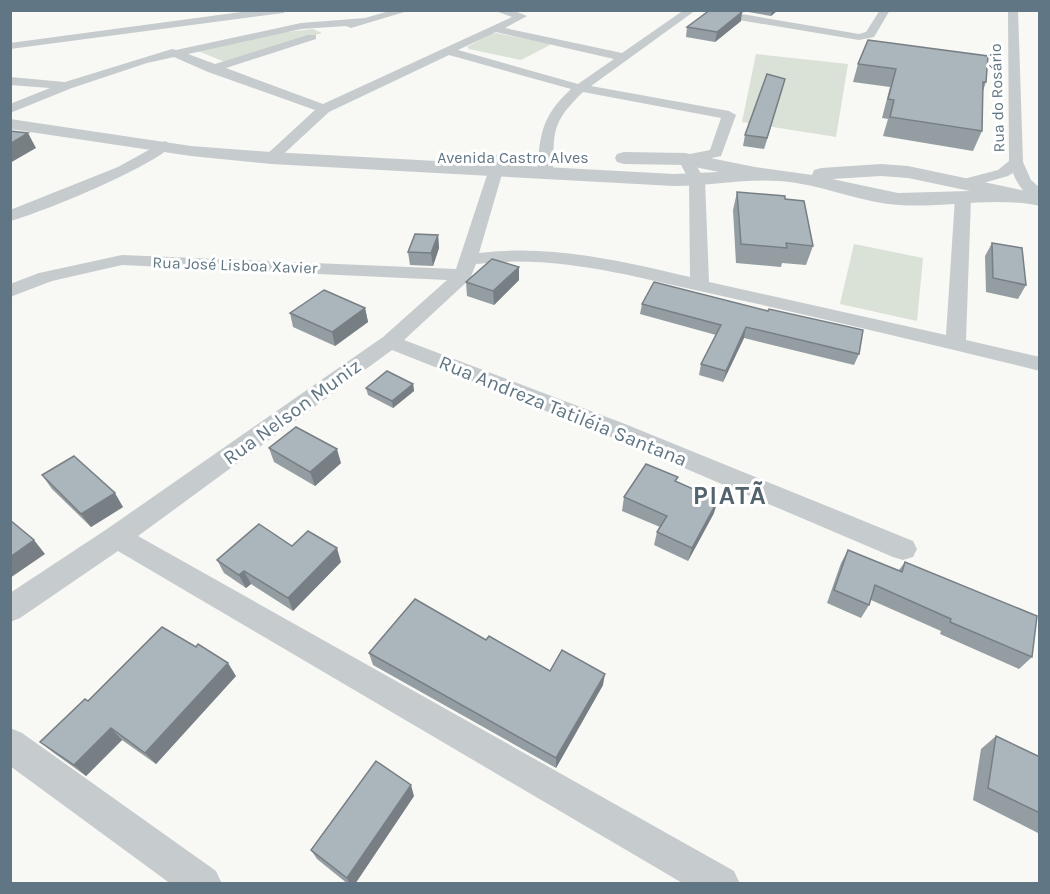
<svg xmlns="http://www.w3.org/2000/svg" width="1050" height="894" viewBox="0 0 1050 894" font-family="Karla,sans-serif">
	<rect width="100%" height="100%" fill="#f8f8f5"/>
	<!-- green -->
	<g fill="#dae1d6">
		<polygon points="313,29 322,33 225,62 198,51 278,33"/>
		<polygon points="496,33 548,43 550,45 521,60 469,49 467,47 490,34"/>
		<polygon points="756,54 848,64 836,137 742,122"/>
		<polygon points="854,244 923,258 917,321 840,304"/>
	</g>
	<g fill="none" stroke-linecap="round" stroke-linejoin="round">
		<!-- minor -->
		<g fill="#c6cbce" fill-rule="evenodd">
			<polygon points="256,10 288,10 283,13 10,49 10,43"/>
			<path d="M393,10H411L351,28L346,26L301,29L188,54L215,64L308,35H316V39L226,68L323,104L512,17L493,10H512L527,16L505,28L622,53L684,10H696L591,86L729,111L736,115L721,156L694,162L705,180L709,282L946,335L955,198L963,193L971,198L966,340L1040,357V371C931,344 822,318 713,294C634,277 557,254 476,264L470,279L404,340L625,424L913,541L917,549L913,557L903,560L893,557L609,436L392,350L138,536L734,871L740,884H684L118,551L20,618L10,622V593L107,529L383,337L447,280L122,265L52,281L10,297V284L39,273L122,255L456,269L493,157L500,153L507,157L479,253C551,244 621,261 690,277L689,180L678,159L680,156L710,150L721,118L583,92C551,123 554,131 553,174L545,179L537,174C540,134 541,117 571,89L449,55L329,112L276,161H266L264,158L266,155L315,110L208,72L174,57L147,63L72,88L10,113V104L50,88L10,85V77L65,82L172,49L176,50L301,23L365,18ZM496,32L614,59L578,84L458,50Z"/>
			<polygon points="705,10 718,10 859,34 866,32 880,10 890,10 874,37 859,40 709,15 705,14"/>
			<path d="M1008,10H1018L1023,162L1031,180L1040,188V202C1027,199 1017,184 1013,173L1008,176L962,189L954,184L956,181L998,170L1009,161Z"/>
			<path d="M165,141L172,145C157,165 39,214 10,221V210L118,167Z"/>
			<polygon points="10,728 22,733 216,871 222,884 171,884 10,766"/>
		</g>
		<!-- tertiary -->
		<path fill="#c6cbce" fill-rule="evenodd" d="M10,119L191,146L271,152L674,174L719,172L685,165L624,164L617,162L615,158L617,154L624,152L685,153L755,167L812,175L814,170L821,168L881,164L908,166L1040,194V206C994,196 946,208 899,205C865,203 830,188 796,183C754,176 716,186 674,186L271,164L191,156L10,129ZM881,176L908,178L970,191L898,193L832,179Z"/>
	</g>
	<!-- wall -->
	<g fill="#939da2">
		<polygon points="737,10 778,10 771,16"/>
		<polygon points="741,21 715,42 686,37 687,27"/>
		<polygon points="858,64 986,82 983,91 982,131 973,151 883,136 888,119 882,118 890,87 853,82"/>
		<polygon points="782,90 764,149 743,146 745,135"/>
		<polygon points="737,192 785,199 813,246 806,265 782,263 781,267 736,263 733,210"/>
		<polygon points="438,235 439,248 433,266 410,265 408,252"/>
		<polygon points="992,243 1026,285 1018,299 986,292 985,256"/>
		<polygon points="519,280 494,305 467,296 466,282"/>
		<polygon points="654,282 859,354 854,365 744,338 723,382 699,375 701,364 716,335 640,314 642,304"/>
		<polygon points="365,308 368,322 335,346 293,327 290,313"/>
		<polygon points="413,384 414,391 393,408 368,395 366,388"/>
		<polygon points="269,448 341,463 315,486 274,462"/>
		<polygon points="42,475 123,507 91,527 52,489"/>
		<polygon points="677,482 714,513 688,561 654,545 657,532 660,527 622,511 624,497"/>
		<polygon points="292,546 341,562 293,611 251,584 246,588 224,573 217,560"/>
		<polygon points="848,550 899,570 905,562 1032,657 1019,669 940,634 941,631 871,600 869,605 861,618 827,603 841,563"/>
		<polygon points="486,640 550,671 603,685 556,768 373,665 369,653"/>
		<polygon points="236,676 156,764 122,740 86,776 54,753 40,742 88,701"/>
		<polygon points="996,736 1040,757 1040,834 973,800 981,749"/>
		<polygon points="414,796 355,884 348,884 317,859 311,850"/>
	</g>
	<!-- shaded-wall -->
	<g fill="#787f84">
		<polygon points="772,10 778,10 771,16"/>
		<polygon points="742,12 741,21 715,42 717,32"/>
		<polygon points="785,79 782,90 764,149 767,138"/>
		<polygon points="28,133 36,148 10,163 10,144"/>
		<polygon points="438,235 439,248 433,266 431,253"/>
		<polygon points="519,267 519,280 494,305 493,291"/>
		<polygon points="365,308 368,322 335,346 332,332"/>
		<polygon points="746,327 744,338 723,382 726,371"/>
		<polygon points="413,384 414,391 393,408 392,401"/>
		<polygon points="337,449 341,463 315,486 310,472"/>
		<polygon points="115,493 123,507 91,527 81,514"/>
		<polygon points="718,500 714,513 688,561 692,548"/>
		<polygon points="34,540 45,554 10,578 10,557"/>
		<polygon points="337,548 341,562 293,611 288,598"/>
		<polygon points="244,571 251,584 246,588 239,575"/>
		<polygon points="228,663 236,676 156,764 145,753"/>
		<polygon points="605,674 603,685 556,768 556,758"/>
		<polygon points="111,728 122,740 86,776 74,765"/>
		<polygon points="411,785 414,796 355,884 350,884 347,878"/>
	</g>
	<!-- building -->
	<g fill="#abb6bc" stroke="#787f84" stroke-width="1.5">
		<polygon points="710,10 735,10 742,12 717,32 687,27"/>
		<polygon points="868,40 988,56 986,82 983,82 982,131 890,117 894,100 888,99 896,69 858,64"/>
		<polygon points="767,74 785,79 767,138 745,135"/>
		<polygon points="10,131 28,133 10,144"/>
		<polygon points="737,192 785,196 785,199 804,201 813,246 786,243 787,248 741,244"/>
		<polygon points="415,234 438,235 431,253 408,252"/>
		<polygon points="992,243 1022,248 1026,285 993,278"/>
		<polygon points="492,259 519,267 493,291 466,282"/>
		<polygon points="654,282 768,311 769,309 863,330 859,354 746,327 726,371 701,364 721,325 642,304"/>
		<polygon points="324,290 365,308 332,332 290,313"/>
		<polygon points="387,371 413,384 392,401 366,388"/>
		<polygon points="296,427 337,449 310,472 269,448"/>
		<polygon points="74,456 115,493 81,514 42,475"/>
		<polygon points="646,464 678,477 675,481 718,500 692,548 657,532 667,516 624,497"/>
		<polygon points="10,520 34,540 10,557"/>
		<polygon points="259,524 292,546 308,531 337,548 288,598 244,571 239,575 217,560"/>
		<polygon points="848,550 902,572 905,562 1037,616 1032,657 950,622 951,619 875,585 869,605 834,590"/>
		<polygon points="415,599 486,640 489,636 550,671 562,650 605,674 556,758 369,653"/>
		<polygon points="162,627 196,647 198,644 228,663 145,753 111,728 74,765 40,742 85,699 88,701"/>
		<polygon points="996,736 1040,757 1040,813 988,788"/>
		<polygon points="376,761 411,785 347,878 311,850"/>
	</g>
	<g text-anchor="middle" dominant-baseline="central" stroke-width="6" stroke-linejoin="round" paint-order="stroke">
		<!-- far-street labels -->
		<g font-size="16" fill="#607684" stroke="#fff">
			<text transform="translate(997 98) rotate(-92)">Rua do Rosário</text>
			<text x="513" y="157">Avenida Castro Alves</text>
			<text transform="translate(235 265) rotate(2)">Rua José Lisboa Xavier</text>
		</g>
		<!-- street labels -->
		<g font-size="20" fill="#607684" stroke="#fff">
			<text transform="translate(563 411) rotate(22)">Rua Andreza Tatiléia Santana</text>
			<text transform="translate(292 412) rotate(-36)">Rua Nelson Muniz</text>
		</g>
		<!-- district labels -->
		<g font-size="26" font-weight="bold" letter-spacing="1.5" fill="#53636e" stroke="#fff">
			<text x="730" y="495">PIATÃ</text>
		</g>
	</g>
	<!-- border -->
	<rect width="1050" height="894" fill="none" stroke="#607684" stroke-width="24"/>
</svg>
